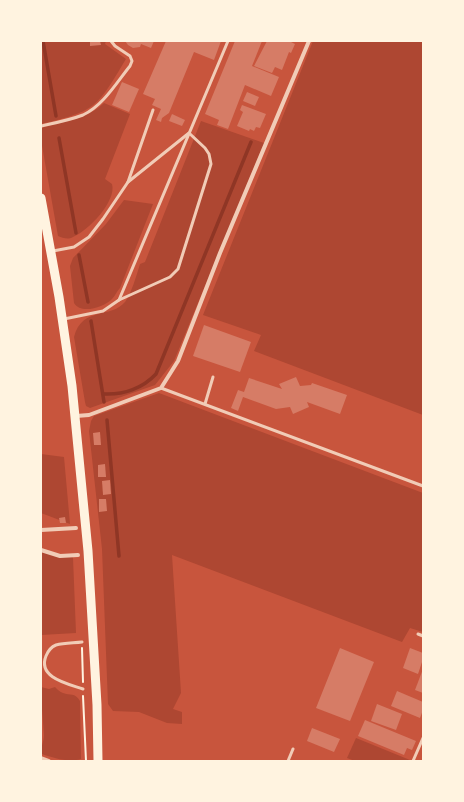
<svg xmlns="http://www.w3.org/2000/svg" width="464" height="802" viewBox="0 0 464 802" font-family="'Titillium Web',sans-serif">
	<rect width="100%" height="100%" fill="#c8553d"/>
	<!-- green -->
	<g fill="#ae4732">
		<path d="M41,41H106L105,44L126,59C97,107 97,111 41,124Z"/>
		<polygon points="313,41 423,41 423,415 254,351 261,335 203,315"/>
		<path d="M104,103L130,114L105,179L112,184C117,201 88,231 73,237C68,240 63,238 58,236L41,140V128C64,121 86,120 104,103Z"/>
		<path d="M201,121L264,143L174,361L155,385L90,408L86,406L85,402L74,337C82,306 111,319 125,302C131,295 137,274 140,264L145,262Z"/>
		<path d="M124,200L153,204L120,288C117,291 115,296 112,299C104,307 81,315 74,303L70,266L73,258L106,224Z"/>
		<polygon points="159,393 423,493 423,632 410,628 402,642 172,555 181,693 173,709 182,712 182,724 167,723 139,712 113,711 108,704 102,549 89,431 91,421 94,416"/>
		<polygon points="41,454 64,457 70,524 41,513"/>
		<polygon points="41,552 71,555 73,558 76,633 41,635"/>
		<path d="M41,687L49,689L55,687C57,689 60,692 63,693C70,696 75,692 80,701L81,759C68,763 54,758 42,754C40,747 44,742 44,735C43,719 41,703 41,687Z"/>
		<polygon points="356,738 410,760 410,761 355,761 347,758"/>
	</g>
	<g fill="none" stroke-linecap="round" stroke-linejoin="round">
		<!-- stream -->
		<g stroke="#8f3625" stroke-width="3.5">
			<polyline points="43,41 56,116"/>
			<polyline points="59,138 76,233"/>
			<polyline points="79,255 88,302"/>
			<polyline points="91,321 104,402"/>
			<path d="M104,394C124,395 143,388 156,374L251,142"/>
			<polyline points="107,420 119,556"/>
		</g>
	</g>
	<!-- building -->
	<g fill="#d67c66">
		<polygon points="90,41 100,41 101,45 90,46"/>
		<polygon points="125,41 154,41 151,48 141,44 140,47 133,48 128,45"/>
		<polygon points="166,41 221,41 214,60 194,52 169,113 162,118 161,122 156,120 161,109 152,105 155,99 143,94"/>
		<polygon points="235,41 262,41 252,66 279,77 271,96 245,85 228,129 217,125 219,120 205,114"/>
		<polygon points="267,41 291,41 291,42 295,44 291,53 289,52 282,70 275,67 272,73 254,66"/>
		<polygon points="122,82 139,89 129,112 112,105"/>
		<polygon points="247,92 259,97 255,106 243,101"/>
		<polygon points="242,105 266,114 260,128 256,127 254,131 250,129 249,131 237,126 243,112 240,110"/>
		<polygon points="172,114 185,120 182,126 169,121"/>
		<polygon points="204,325 251,342 240,372 193,356"/>
		<polygon points="296,377 300,386 311,385 312,383 347,395 340,414 307,402 309,407 293,414 290,407 276,409 243,397 238,411 231,408 238,390 244,392 249,378 282,389 279,384"/>
		<polygon points="100,432 101,445 94,445 93,433"/>
		<polygon points="105,464 106,477 98,477 98,465"/>
		<polygon points="110,480 111,494 103,495 102,481"/>
		<polygon points="99,499 106,499 107,511 99,512"/>
		<polygon points="65,517 66,523 60,523 59,518"/>
		<polygon points="340,648 374,662 350,721 316,708"/>
		<polygon points="410,648 423,653 423,659 418,674 403,668"/>
		<polygon points="423,669 423,693 415,690"/>
		<polygon points="397,691 423,702 423,710 420,718 391,706"/>
		<polygon points="377,704 402,714 396,730 371,721"/>
		<polygon points="365,720 416,741 412,750 407,748 404,755 358,736"/>
		<polygon points="312,728 340,739 334,752 307,741"/>
	</g>
	<g fill="none" stroke-linecap="round" stroke-linejoin="round">
		<!-- path -->
		<g stroke="#fff3e0" stroke-width="2">
			<polyline points="82,648 83,682"/>
			<polyline points="83,696 86,761"/>
		</g>
		<!-- service -->
		<g stroke="#f1ccb7" stroke-width="3">
			<path d="M41,126C55,123 70,120 83,115C103,106 117,82 130,66L132,61L130,56L115,46L111,41"/>
			<polyline points="53,251 74,247 89,237 103,219 128,182 153,110"/>
			<polyline points="119,300 170,277 178,269 211,164 209,154 205,148 189,133 128,182"/>
			<polyline points="64,319 103,311 119,300 228,41"/>
			<polyline points="161,388 423,486"/>
			<polyline points="205,404 213,377"/>
			<polyline points="418,634 423,636"/>
			<path d="M82,642C74,643 64,643 56,645C51,647 48,651 46,656C37,678 69,684 83,689"/>
			<polyline points="288,761 293,749"/>
			<polyline points="413,761 423,738"/>
		</g>
		<!-- minor -->
		<g stroke="#f1ccb7" stroke-width="4">
			<polyline points="76,416 89,415 161,388 178,361 220,253 309,41"/>
			<polyline points="41,530 76,528"/>
			<polyline points="41,550 60,556 78,555"/>
			<polyline points="41,758 49,761"/>
		</g>
		<!-- primary -->
		<polyline stroke="#fff3e0" stroke-width="9" points="41,198 59,297 72,386 88,551 97,705 98,761"/>
	</g>
	<!-- border -->
	<rect width="464" height="802" fill="none" stroke="#fff3e0" stroke-width="84"/>
</svg>
